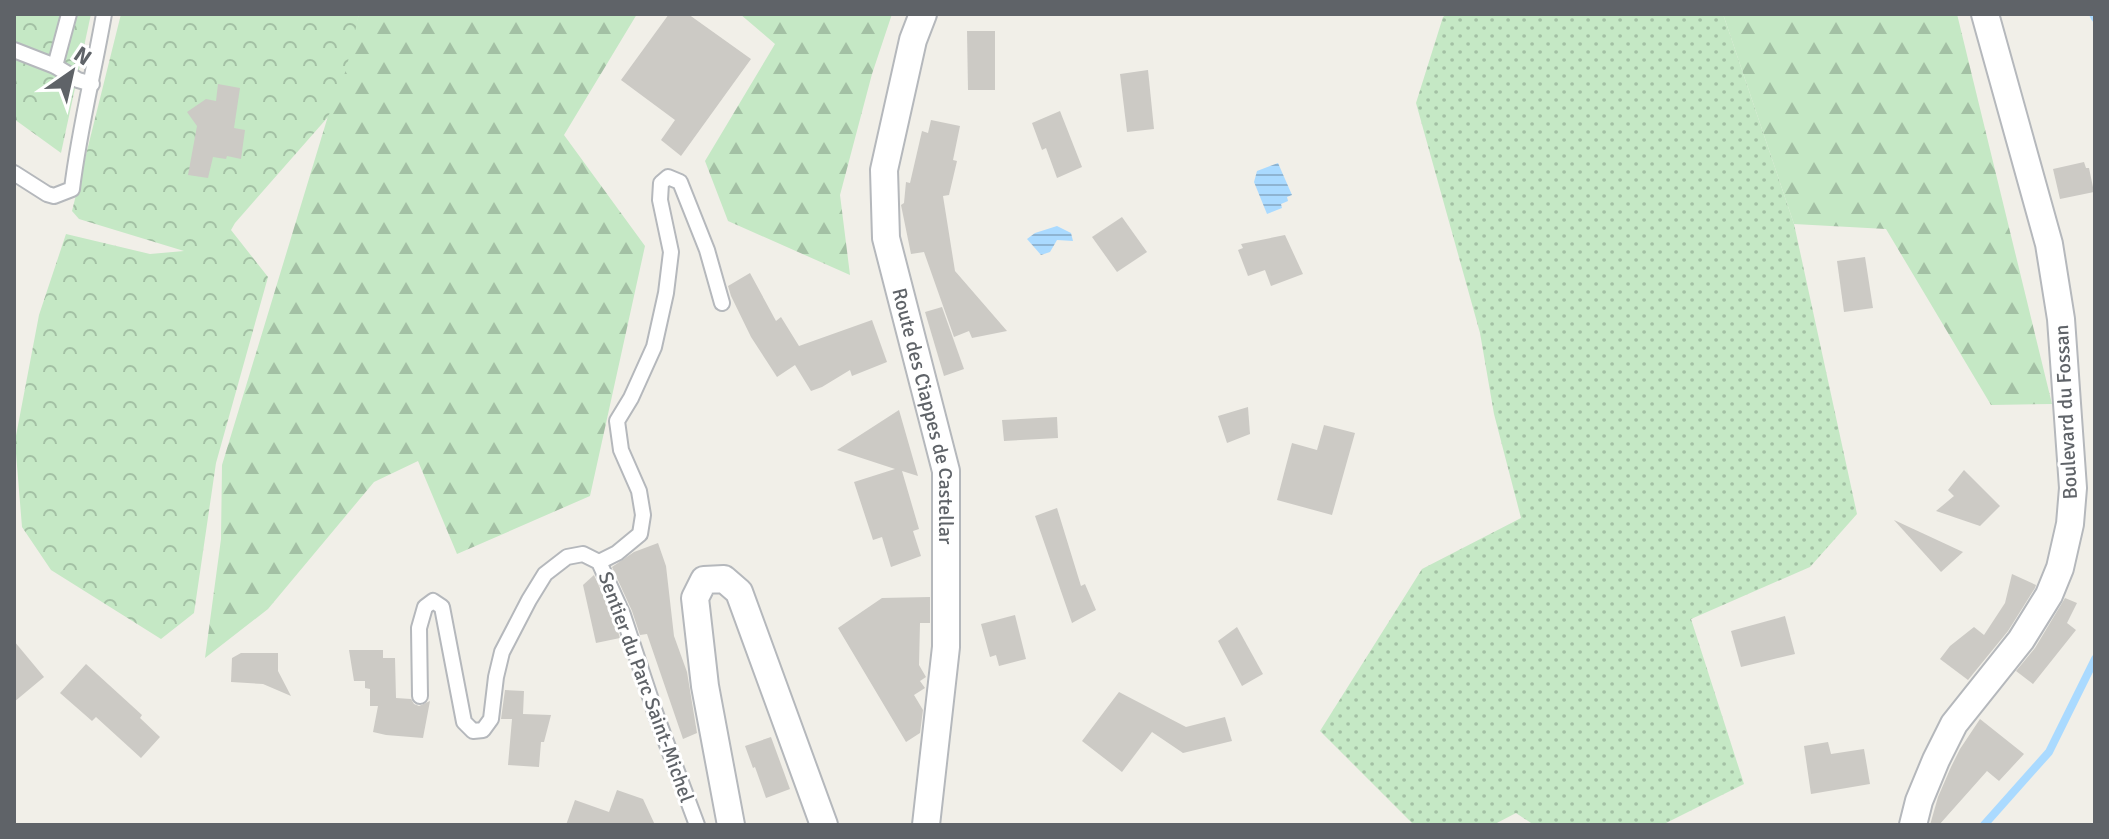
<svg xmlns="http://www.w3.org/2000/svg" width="2109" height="839" viewBox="0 0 2109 839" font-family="Signika,sans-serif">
	<defs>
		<pattern id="grass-dots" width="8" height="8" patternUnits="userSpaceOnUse" patternTransform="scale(2)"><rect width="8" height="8" fill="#c5e8c5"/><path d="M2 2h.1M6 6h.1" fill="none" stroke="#a3c0a4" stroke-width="1.8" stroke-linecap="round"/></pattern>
		<pattern id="forest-firs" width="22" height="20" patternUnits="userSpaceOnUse" patternTransform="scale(2)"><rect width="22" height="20" fill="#c5e8c5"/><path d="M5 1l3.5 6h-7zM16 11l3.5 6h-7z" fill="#a3c0a4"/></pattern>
		<pattern id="park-crowns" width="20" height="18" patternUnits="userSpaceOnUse" patternTransform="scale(2)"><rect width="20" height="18" fill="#c5e8c5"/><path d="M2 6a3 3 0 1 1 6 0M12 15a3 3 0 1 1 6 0" fill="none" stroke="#a3c0a4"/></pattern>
		<pattern id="water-rules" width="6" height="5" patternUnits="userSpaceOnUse" patternTransform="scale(2)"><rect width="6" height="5" fill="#aadaff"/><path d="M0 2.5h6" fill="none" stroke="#8eb4d2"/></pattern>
	</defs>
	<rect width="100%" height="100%" fill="#f1efe8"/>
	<!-- grass -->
	<polygon fill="url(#grass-dots)" points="1447,14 1723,14 1794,224 1857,514 1810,567 1691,619 1744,784 1662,825 1534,825 1516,813 1493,825 1414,825 1320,731 1422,569 1521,518 1494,414 1480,333 1416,103 1443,17"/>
	<!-- forest -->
	<g fill="url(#forest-firs)">
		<polygon points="359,14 637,14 564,135 645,246 590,496 457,554 418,461 374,482 268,609 205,658 221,539 222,465"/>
		<polygon points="740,14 892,14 872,74 840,195 850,275 728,221 705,161 775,44"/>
		<polygon points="1723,14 1957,14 2052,404 1991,405 1886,229 1794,224"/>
	</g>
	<!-- park -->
	<g fill="url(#park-crowns)">
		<polygon points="14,14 91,14 61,153 14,119"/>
		<polygon points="121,14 359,14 346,70 328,117 235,223 231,230 268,277 216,463 194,613 161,639 51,570 22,527 15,441 39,315 66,234 150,254 184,251 79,219 72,211"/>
	</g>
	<!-- water -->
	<g fill="url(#water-rules)">
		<polygon points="1278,163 1292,195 1287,197 1288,201 1281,204 1282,208 1267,214 1254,182 1257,171"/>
		<polygon points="1057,226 1071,233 1073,241 1057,240 1050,252 1041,255 1027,239 1035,233"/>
	</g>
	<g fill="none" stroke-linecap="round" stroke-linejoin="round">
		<!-- stream -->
		<g stroke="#aadaff" stroke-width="8">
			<polyline points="2093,14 2095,18"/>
			<polyline points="1984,825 2049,752 2095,659"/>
		</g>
	</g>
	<!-- building -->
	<g fill="#cccac5">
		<polygon points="669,14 688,14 751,59 681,156 661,140 675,120 621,80"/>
		<polygon points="967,31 995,31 995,90 968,90"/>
		<polygon points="1148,70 1154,129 1127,132 1120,74"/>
		<polygon points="218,84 240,88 234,128 245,130 241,159 227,156 226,159 213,157 208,178 188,175 197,126 187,112 206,99 216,101"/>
		<polygon points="1060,111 1082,167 1057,178 1046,148 1042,150 1032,123"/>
		<polygon points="931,120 960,126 953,160 957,161 949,195 943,196 955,271 1007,331 972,338 969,331 954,337 924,252 911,254 901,205 904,203 906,182 910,183 922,131 928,133"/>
		<polygon points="2084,162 2086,168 2089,168 2094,192 2060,199 2053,169"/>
		<polygon points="1122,217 1147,252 1117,272 1092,237"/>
		<polygon points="1285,235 1303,274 1271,286 1265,270 1248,276 1238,250 1243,248 1241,244"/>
		<polygon points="1865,257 1873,308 1844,312 1837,261"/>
		<polygon points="750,273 776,321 781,317 799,346 872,320 887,362 852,376 850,370 822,387 811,391 795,365 777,377 751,337 731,296 728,286"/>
		<polygon points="942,307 964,369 944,376 925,312"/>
		<polygon points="1248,407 1250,434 1227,443 1218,416"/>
		<polygon points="899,410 918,476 902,471 919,529 913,531 921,556 891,567 882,537 873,540 854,482 895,469 837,450"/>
		<polygon points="1057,417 1058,438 1004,441 1002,420"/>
		<polygon points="1324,425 1355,433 1332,515 1277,500 1292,443 1317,450"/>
		<polygon points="1964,470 2000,506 1980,526 1936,511 1954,496 1948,490"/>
		<polygon points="1057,508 1081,586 1085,584 1096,610 1072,623 1035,516"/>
		<polygon points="1894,520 1963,552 1941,572"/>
		<polygon points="658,543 666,566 674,636 687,672 697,733 683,739 647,634 640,635 632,611 612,567 634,552"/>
		<polygon points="2012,574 2036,585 2035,588 2008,631 1968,680 1940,659 1950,646 1974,627 1984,635 2005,603"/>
		<polygon points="594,575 614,619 620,638 596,643 583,585"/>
		<polygon points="930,597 930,623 920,623 919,665 926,677 920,681 925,688 914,695 923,710 920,733 906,742 838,628 882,598"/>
		<polygon points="2065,598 2077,603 2067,623 2076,630 2033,684 2016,671 2035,648"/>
		<polygon points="1015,615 1026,659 999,666 996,655 990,657 981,624"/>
		<polygon points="1785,616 1795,654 1741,667 1731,631"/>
		<polygon points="1237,627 1263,674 1242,686 1218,641"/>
		<polygon points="14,641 44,677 14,702"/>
		<polygon points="349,650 383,650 383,658 395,658 396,698 411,699 414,704 419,706 430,701 423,738 386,735 373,732 378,706 370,706 370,689 365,688 365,681 354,681"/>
		<polygon points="241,653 278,653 278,671 291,696 263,684 231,682 232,658"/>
		<polygon points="86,664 142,715 140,718 160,737 141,758 96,717 92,721 60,693"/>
		<polygon points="505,690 524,691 523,714 551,715 544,742 541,742 539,767 508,765 512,719 501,719"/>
		<polygon points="1119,692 1186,727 1225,717 1232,741 1183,753 1152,732 1122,772 1082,741"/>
		<polygon points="1980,719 2024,754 1999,781 1987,771 1939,825 1930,825 1938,797 1951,767 1960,749"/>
		<polygon points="771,737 790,789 766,798 755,767 753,768 745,746"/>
		<polygon points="1828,742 1831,754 1864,749 1870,784 1811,794 1804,746"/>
		<polygon points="617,790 643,799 655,825 566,825 575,800 609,812"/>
	</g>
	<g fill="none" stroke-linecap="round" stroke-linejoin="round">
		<!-- lane casing -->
		<g stroke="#b5b8bc" stroke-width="18">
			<g id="lane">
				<polyline points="14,50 55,66 78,80 92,84"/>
				<polyline points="55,66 69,14"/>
				<path d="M14,173L47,194L54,196L72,189C79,130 94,72 104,14"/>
				<polyline points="599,562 617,553 640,534 643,515 639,491 621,450 617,421 631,398 654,347 666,293 671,252 660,200 661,183 668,177 680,182 707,250 722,303"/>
				<polyline points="420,696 419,628 425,607 433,601 442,607 464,722 473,731 483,730 491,719 496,677 502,652 529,600 545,574 567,557 583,554 599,562 623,615 656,715 697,825"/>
			</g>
		</g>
		<!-- street casing -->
		<g stroke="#b5b8bc" stroke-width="30">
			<g id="street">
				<path id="s1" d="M923,14L913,40L884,170L886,238L946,471V647L926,825"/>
				<polyline points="731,825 705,686 695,598 704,580 724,579 739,592 824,825"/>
				<polyline points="1913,825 1919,801 1936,760 1954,724 2021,640 2049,595 2060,568 2070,524 2073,488 2061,319 2049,244 1985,14"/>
			</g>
		</g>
		<!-- lane -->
		<use href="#lane" stroke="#fff" stroke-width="14"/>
		<!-- street -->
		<use href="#street" stroke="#fff" stroke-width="26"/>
	</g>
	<g text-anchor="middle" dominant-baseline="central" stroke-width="6" stroke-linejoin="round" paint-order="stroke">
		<!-- street labels -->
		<g font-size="20" fill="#5f6368" stroke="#fff">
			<text transform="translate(2066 412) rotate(-93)">Boulevard du Fossan</text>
			<text stroke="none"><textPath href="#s1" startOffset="412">Route des Ciappes de Castellar</textPath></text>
			<text transform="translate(646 687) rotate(70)">Sentier du Parc Saint-Michel</text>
		</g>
	</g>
	<!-- border -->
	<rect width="2109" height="839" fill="none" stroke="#5f6368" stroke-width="32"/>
	<!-- north arrow -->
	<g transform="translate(72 72) rotate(34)" stroke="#ffffff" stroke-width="6" paint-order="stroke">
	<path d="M0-6L14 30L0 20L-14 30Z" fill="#5f6368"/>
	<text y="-12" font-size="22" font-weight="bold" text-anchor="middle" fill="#5f6368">N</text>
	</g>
</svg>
